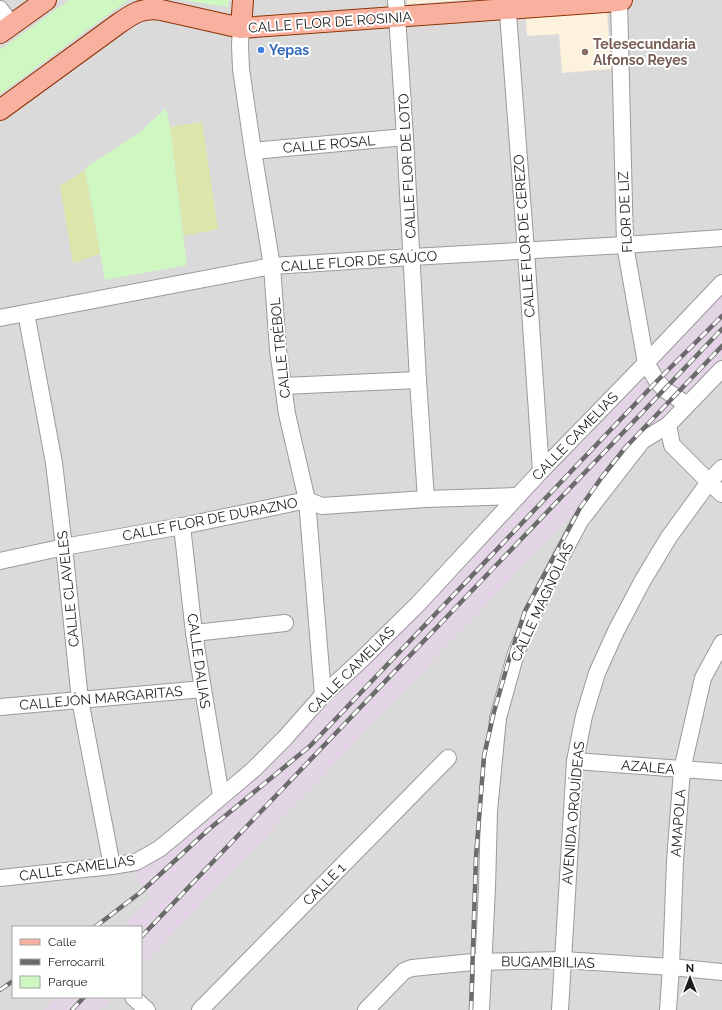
<svg xmlns="http://www.w3.org/2000/svg" width="722" height="1010" viewBox="0 0 722 1010" font-family="Raleway,sans-serif">
	<rect width="100%" height="100%" fill="#eee6e3"/>
	<!-- residential -->
	<g fill="#dbdada">
		<polygon points="0,0 722,0 722,291 445,582 317,714 267,763 205,818 134,875 153,895 123,927 13,927 13,997 56,997 44,1010 0,1010"/>
		<polygon points="722,357 722,1010 100,1010 112,997 141,997 141,967 553,534 652,434"/>
	</g>
	<!-- industrial -->
	<g fill="#e4d5e6">
		<polygon points="722,291 722,357 652,434 553,534 141,967 141,927 123,927 153,895 133,875 205,818 267,763 317,714 445,582"/>
		<polygon points="56,997 112,997 100,1010 44,1010"/>
	</g>
	<!-- education -->
	<g fill="#fdf2dc">
		<polygon points="407,0 467,0 407,4"/>
		<polygon points="607,11 611,69 562,73 559,34 527,36 526,18"/>
	</g>
	<!-- grass -->
	<g fill="#dde6aa">
		<polygon points="202,122 218,229 184,236 170,127"/>
		<polygon points="85,170 100,254 73,263 60,186"/>
	</g>
	<!-- park -->
	<g fill="#cff7c1">
		<polygon points="69,0 128,0 0,94 0,50"/>
		<polygon points="181,0 229,0 228,7"/>
		<polygon points="166,108 170,127 187,265 105,280 85,168 140,132"/>
	</g>
	<!-- parking -->
	<g fill="#d9d9d9">
		<polygon points="21,212 35,294 0,300 0,225"/>
		<polygon points="122,383 134,441 62,455 51,397"/>
	</g>
	<g fill="none" stroke-linecap="round" stroke-linejoin="round">
		<!-- minor casing -->
		<g stroke="#9a9a9a" stroke-width="18">
			<g id="minor">
				<polyline points="396,0 405,137 418,380 426,499"/>
				<polyline points="507,0 526,251 541,471"/>
				<polyline points="619,0 625,245 646,363 657,381 664,389 687,405"/>
				<polyline points="0,9 12,25"/>
				<polyline points="241,28 240,45 241,69 253,151 272,266 278,350 287,414 307,500 323,695"/>
				<polyline points="253,151 405,137"/>
				<polyline points="26,313 54,463 64,547 80,700 112,866"/>
				<polyline points="0,318 272,266 412,257 625,245 722,238"/>
				<polyline points="283,386 418,380"/>
				<polyline points="668,425 672,445 709,482 722,494"/>
				<polyline points="182,526 194,633 203,689 221,796"/>
				<polyline points="0,561 64,547 182,526 307,500 322,506 426,499 518,496"/>
				<polyline points="194,633 285,623"/>
				<polyline points="0,707 203,689"/>
				<polyline points="575,761 722,772"/>
				<polyline points="0,878 112,866 136,862 159,849 175,836 254,769 284,739 323,695 358,663 418,604 541,471 646,363 722,283"/>
				<polyline points="133,997 147,1010"/>
				<polyline points="200,1010 448,758"/>
				<polyline points="366,1010 404,971 412,968 473,962 563,960 671,967 722,972"/>
				<polyline points="481,1010 487,888 489,811 498,718 516,653 545,587 580,521 642,441 668,425 722,369"/>
				<polyline points="560,1010 575,761 584,716 597,673 616,631 643,580 669,537 709,482 722,468"/>
				<polyline points="668,1010 671,967 675,861 682,770 703,678 722,643"/>
			</g>
		</g>
		<!-- major casing -->
		<g stroke="#8f3206" stroke-width="22">
			<g id="major">
				<polyline points="241,28 243,0"/>
				<polyline points="0,33 46,0"/>
				<path d="M0,110L118,24C132,14 142,7 161,10L241,28L619,1L622,0"/>
			</g>
		</g>
		<!-- minor -->
		<use href="#minor" stroke="#fff" stroke-width="16"/>
		<!-- major -->
		<use href="#major" stroke="#f8b19e" stroke-width="20"/>
		<!-- rail casing -->
		<g stroke="#6b6b6b" stroke-width="4.5">
			<g id="rail">
				<polyline points="95,927 141,892 208,830 310,746 657,381 722,316"/>
				<polyline points="141,937 722,329"/>
				<polyline points="0,990 13,981"/>
				<polyline points="72,1010 84,997"/>
				<polyline points="471,1010 476,857 484,756 494,712 508,663 525,611 580,508 602,477 625,448 722,346"/>
			</g>
		</g>
		<!-- rail -->
		<use href="#rail" stroke="#fff" stroke-width="3" stroke-dasharray="9" stroke-linecap="butt"/>
	</g>
	<!-- markers -->
	<circle fill="#3f7fe0" stroke="#fff" stroke-width="1.5" cx="261" cy="50" r="4"/>
	<circle fill="#8d6e63" stroke="#fff" stroke-width="1.5" cx="585" cy="52" r="4"/>
	<g text-anchor="middle" dominant-baseline="central" stroke-width="4" stroke-linejoin="round" paint-order="stroke">
		<!-- street labels -->
		<g font-size="14" fill="#1d1d1d" stroke="#fff">
			<text transform="translate(330 22) rotate(-4)">CALLE FLOR DE ROSINIA</text>
			<text transform="translate(329 144) rotate(-5)">CALLE ROSAL</text>
			<text transform="translate(407 166) rotate(-93)">CALLE FLOR DE LOTO</text>
			<text transform="translate(625 212) rotate(-93)">FLOR DE LIZ</text>
			<text transform="translate(524 236) rotate(-94)">CALLE FLOR DE CEREZO</text>
			<text transform="translate(359 261) rotate(-4)">CALLE FLOR DE SAÚCO</text>
			<text transform="translate(280 348) rotate(-96)">CALLE TRÉBOL</text>
			<text transform="translate(575 436) rotate(-46)">CALLE CAMELIAS</text>
			<text transform="translate(210 519) rotate(-11)">CALLE FLOR DE DURAZNO</text>
			<text transform="translate(68 589) rotate(-96)">CALLE CLAVELES</text>
			<text transform="translate(542 602) rotate(-65)">CALLE MAGNOLIAS</text>
			<text transform="translate(199 661) rotate(82)">CALLE DALIAS</text>
			<text transform="translate(351 670) rotate(-45)">CALLE CAMELIAS</text>
			<text transform="translate(101 698) rotate(-5)">CALLEJÓN MARGARITAS</text>
			<text transform="translate(648 767) rotate(5)">AZALEA</text>
			<text transform="translate(573 813) rotate(-85)">AVENIDA ORQUÍDEAS</text>
			<text transform="translate(678 823) rotate(-86)">AMAPOLA</text>
			<text transform="translate(77 868) rotate(-8)">CALLE CAMELIAS</text>
			<text transform="translate(324 884) rotate(-45)">CALLE 1</text>
			<text transform="translate(548 962) rotate(1)">BUGAMBILIAS</text>
		</g>
		<!-- education labels -->
		<g font-size="14" font-weight="bold" fill="#785e54" stroke="#fff" text-anchor="start">
			<text x="593" y="44">Telesecundaria<tspan x="593" dy="16">Alfonso Reyes</tspan></text>
		</g>
		<!-- shop labels -->
		<g font-size="14" font-weight="bold" fill="#366cbe" stroke="#fff" text-anchor="start">
			<text x="269" y="50">Yepas</text>
		</g>
	</g>
	<!-- legend -->
	<rect x="12" y="926" width="130" height="72" fill="#ffffff" stroke="#a5a5a5"/>
	<rect x="20" y="939" width="20" height="6" fill="#f8b19e" stroke="#a5a5a5"/>
	<text x="48" y="946" font-size="12" fill="#1d1d1d">Calle</text>
	<rect x="20" y="959" width="20" height="6" fill="#6b6b6b" stroke="#a5a5a5"/>
	<text x="48" y="966" font-size="12" fill="#1d1d1d">Ferrocarril</text>
	<rect x="20" y="976" width="20" height="12" fill="#cff7c1" stroke="#a5a5a5"/>
	<text x="48" y="986" font-size="12" fill="#1d1d1d">Parque</text>
	<!-- north arrow -->
	<g transform="translate(690 978)" stroke="#ffffff" stroke-width="3" paint-order="stroke">
	<path d="M0-3L7 15L0 10L-7 15Z" fill="#1d1d1d"/>
	<text y="-6" font-size="11" font-weight="bold" text-anchor="middle" fill="#1d1d1d">N</text>
	</g>
</svg>
